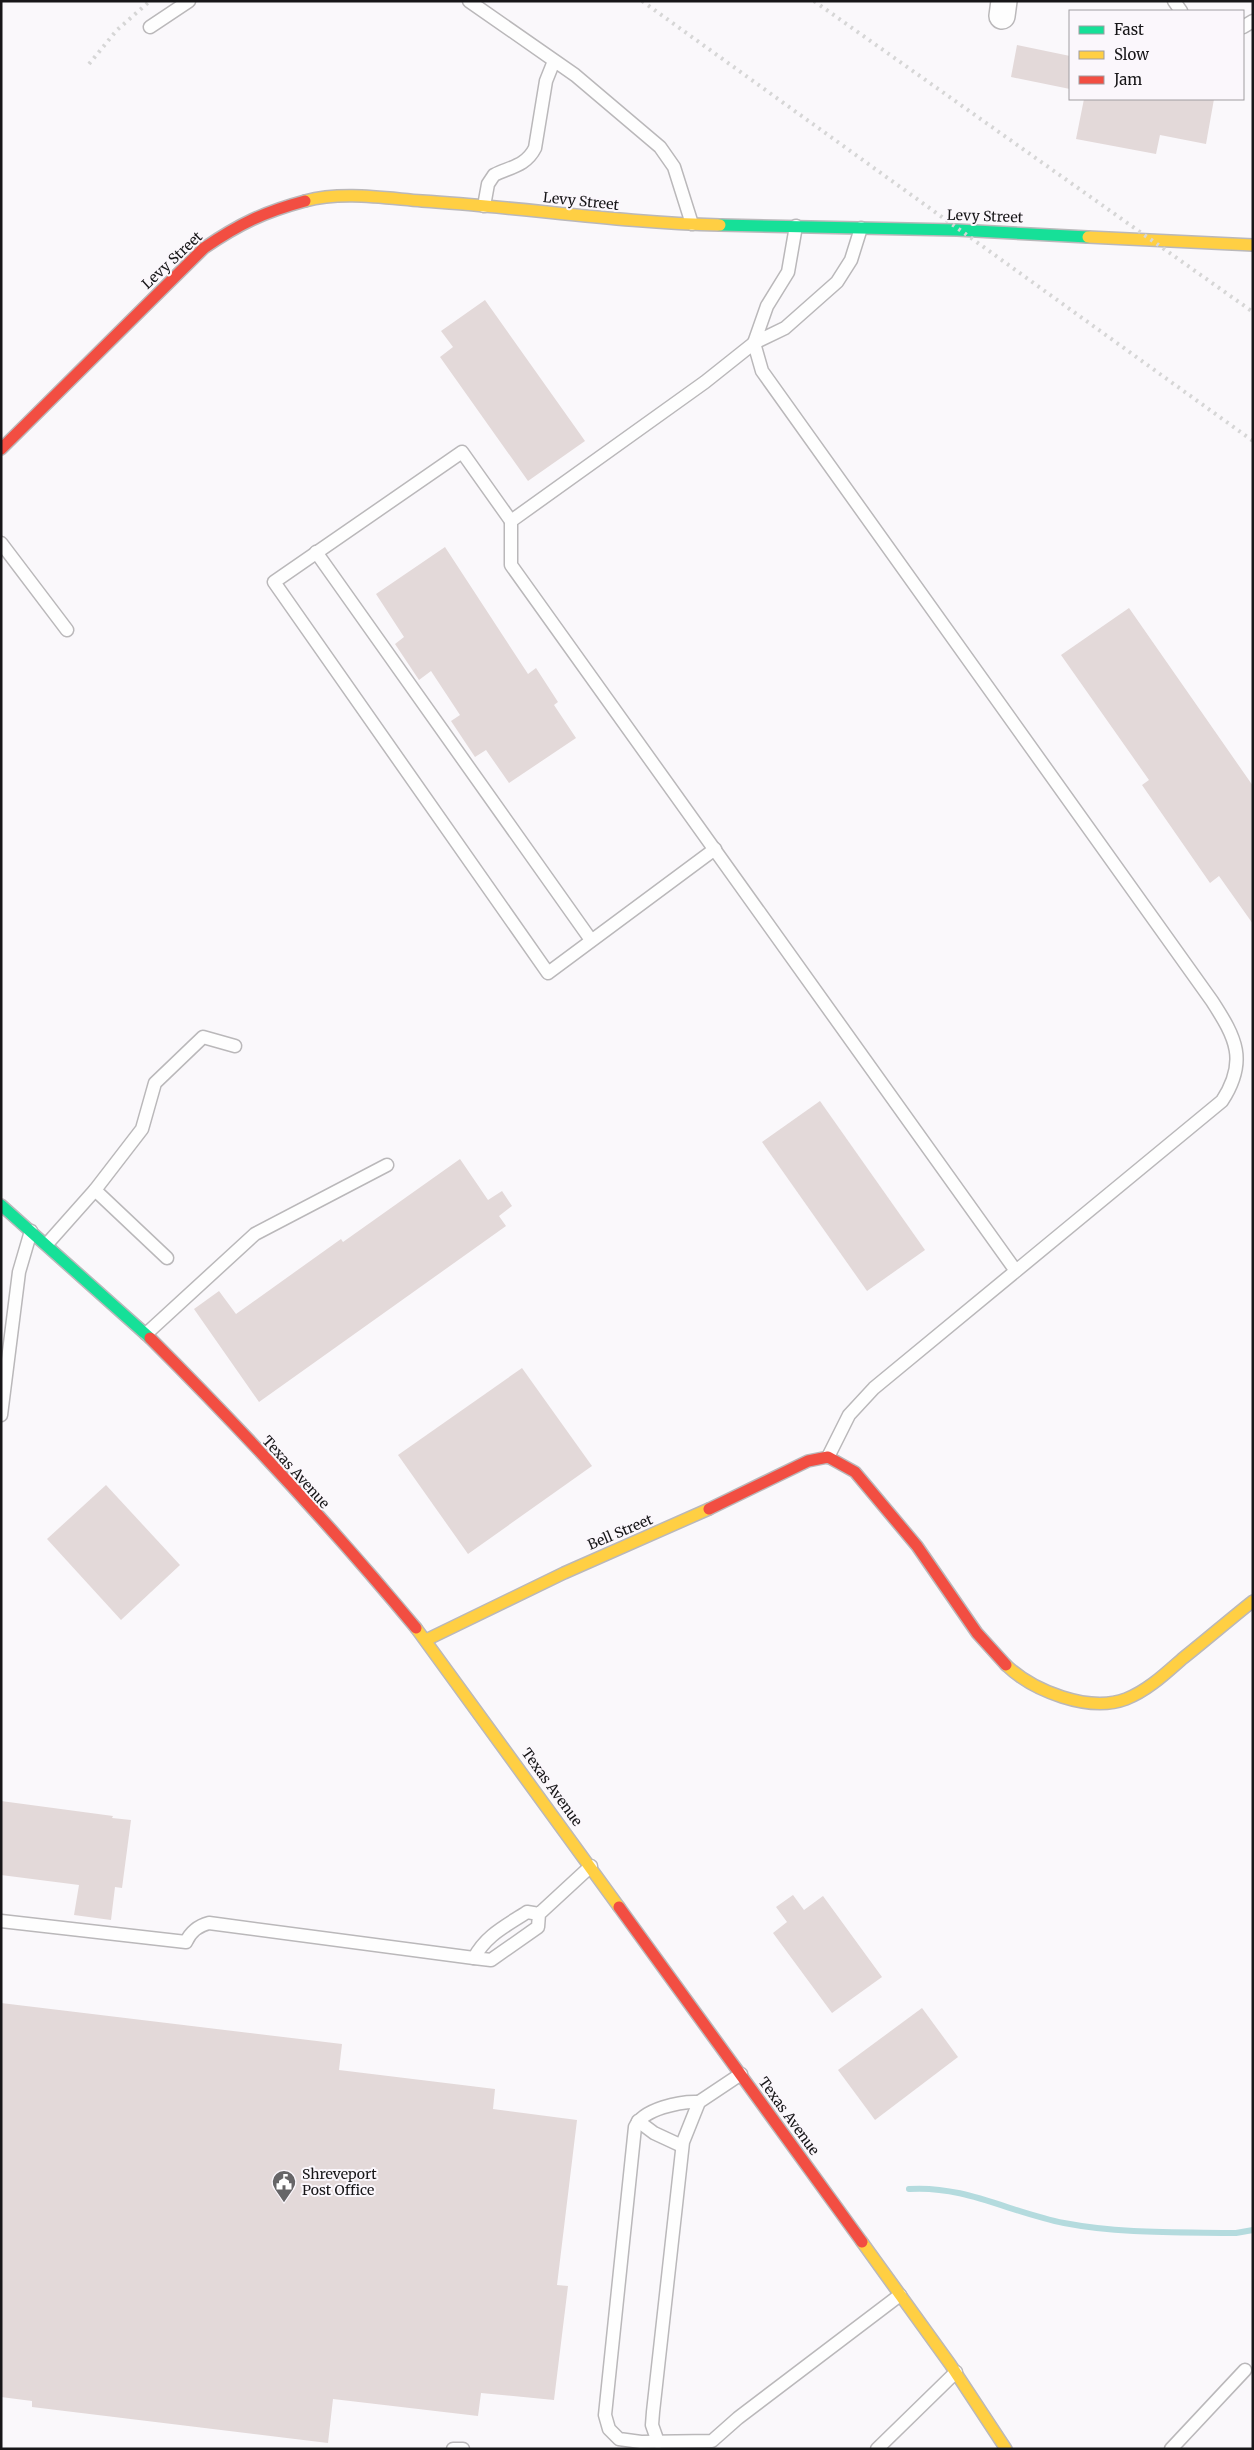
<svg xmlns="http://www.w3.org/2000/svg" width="1254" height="2450" viewBox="0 0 1254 2450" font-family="Merriweather,serif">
	<rect width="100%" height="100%" fill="#faf8fb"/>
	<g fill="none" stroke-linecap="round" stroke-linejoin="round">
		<!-- stream -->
		<path stroke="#b4dbde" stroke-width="6" d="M909,2189C965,2185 1011,2213 1064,2223C1121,2234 1178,2232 1236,2233L1253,2230"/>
	</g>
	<!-- building -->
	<g fill="#e3d9d9">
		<polygon points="1017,45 1070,56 1070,89 1011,77"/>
		<polygon points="1084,99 1214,99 1206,144 1160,135 1156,154 1076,139"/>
		<polygon points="485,300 585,441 528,481 440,357 453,347 441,331"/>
		<polygon points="445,547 528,674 536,668 558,702 554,705 576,738 509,783 486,750 475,757 451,721 460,715 431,671 419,680 395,644 404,637 376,594"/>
		<polygon points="1129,608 1253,786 1253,924 1219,876 1210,883 1142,785 1149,780 1061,655"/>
		<polygon points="820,1101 925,1250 867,1291 762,1142"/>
		<polygon points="460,1159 488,1200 502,1191 512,1206 499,1216 506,1226 259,1402 194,1309 219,1291 236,1314 341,1239 343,1242"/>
		<polygon points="522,1368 592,1466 468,1554 398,1455"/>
		<polygon points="106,1485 180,1565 121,1620 47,1539"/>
		<polygon points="1,1801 113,1816 112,1818 131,1820 122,1888 115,1887 111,1920 74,1915 79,1885 1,1875"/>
		<polygon points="793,1895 804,1910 823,1896 882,1977 832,2013 773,1933 787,1922 776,1907"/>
		<polygon points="1,2003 342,2044 339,2070 495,2089 493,2109 577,2120 557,2285 568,2286 554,2400 481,2393 478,2416 333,2399 328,2443 32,2407 32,2401 1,2397"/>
		<polygon points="922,2008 958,2057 875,2120 838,2070"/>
	</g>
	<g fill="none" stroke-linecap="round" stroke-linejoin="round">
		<!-- lane casing -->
		<g stroke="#bab8ba" stroke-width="15">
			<g id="lane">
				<polyline points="469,1 575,75 660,147 674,167 692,224"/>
				<polyline points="1174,1 1181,11"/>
				<polyline points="150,27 189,1"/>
				<polyline points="1243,27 1253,21"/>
				<path d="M484,206L488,184L494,175C510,167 526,166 535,148L546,81L554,61"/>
				<polyline points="796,226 788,272 767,306 754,343 785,328 837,282 851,260 861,228"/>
				<polyline points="511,521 462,452 274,582 548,973 715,849"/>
				<polyline points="1,543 67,630"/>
				<polyline points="316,552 591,940"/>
				<polyline points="95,1190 142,1129 155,1083 203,1037 235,1046"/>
				<polyline points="47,1244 95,1190 167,1258"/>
				<polyline points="146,1334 255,1234 387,1165"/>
				<polyline points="1,1415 19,1272 31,1231"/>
				<path d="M828,1457L849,1415L874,1388L1222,1101C1248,1061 1236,1038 1212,1001L762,371L754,343L705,382L511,521V565L1016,1271"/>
				<path d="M539,1914L527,1912C506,1926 486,1935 474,1958L491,1960L538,1927L539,1914L591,1866"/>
				<path d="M1,1921L186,1942C191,1931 198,1926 209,1923L474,1958"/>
				<path d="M699,2102C680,2101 643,2109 635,2127L605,2415L609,2429L619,2439L641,2442L712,2441L738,2418L900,2295"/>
				<polyline points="638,2121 654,2133 682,2146"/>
				<polyline points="658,2442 652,2425 653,2412 683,2142 699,2102 741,2074"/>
				<polyline points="453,2449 463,2449"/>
				<polyline points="877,2449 956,2372"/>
				<polyline points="1171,2449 1245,2370"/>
			</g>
		</g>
		<!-- street casing -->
		<g stroke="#bab8ba" stroke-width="28">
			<polyline id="street" points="1002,16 1004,1"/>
		</g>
		<!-- fast casing -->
		<g stroke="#bab8ba" stroke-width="14">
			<g id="fast">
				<polyline points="720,225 957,230 1088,237"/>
				<polyline points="1,1205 150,1338"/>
			</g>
		</g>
		<!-- slow casing -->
		<g stroke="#bab8ba" stroke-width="14">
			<g id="slow">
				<path d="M305,201C342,191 384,198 422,201C522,207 620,223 720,225"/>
				<polyline points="1088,237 1253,245"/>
				<polyline points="416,1628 619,1907"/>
				<polyline points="426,1640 564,1573 709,1509"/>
				<path d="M1006,1665C1033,1691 1089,1713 1126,1699C1147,1691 1165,1674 1182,1659C1206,1640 1229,1620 1253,1601"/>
				<polyline points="862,2242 950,2364 1006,2449"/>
			</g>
		</g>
		<!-- jam casing -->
		<g stroke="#bab8ba" stroke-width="14">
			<g id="jam">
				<path d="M1,449L204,248C239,224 264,212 305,201"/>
				<path d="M150,1338C242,1430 332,1527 416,1628"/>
				<polyline points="709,1509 808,1461 828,1457 855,1472 917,1546 977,1633 1006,1665"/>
				<polyline points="619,1907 862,2242"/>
			</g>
		</g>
		<!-- lane -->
		<use href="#lane" stroke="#fefefe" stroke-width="12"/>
		<!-- street -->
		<use href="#street" stroke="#fefefe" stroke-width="25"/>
		<!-- fast -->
		<use href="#fast" stroke="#16e098" stroke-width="11"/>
		<!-- slow -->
		<use href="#slow" stroke="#ffcf43" stroke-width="11"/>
		<!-- jam -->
		<use href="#jam" stroke="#f24e42" stroke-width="11"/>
		<!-- rail -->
		<g stroke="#d6d6d6" stroke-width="4" stroke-dasharray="2.5 5" stroke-linecap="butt">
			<polyline points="642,1 1253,441"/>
			<polyline points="814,1 1253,312"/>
			<polyline points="89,64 117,30 150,1"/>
		</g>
	</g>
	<!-- icons -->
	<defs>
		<g id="civic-pin" transform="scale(1.25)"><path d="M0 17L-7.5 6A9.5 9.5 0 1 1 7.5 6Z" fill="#666567" stroke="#fbf7fc"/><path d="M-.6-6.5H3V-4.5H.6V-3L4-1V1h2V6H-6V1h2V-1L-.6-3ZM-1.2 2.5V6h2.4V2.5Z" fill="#fff"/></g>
	</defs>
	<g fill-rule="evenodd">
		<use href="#civic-pin" x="284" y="2182"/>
	</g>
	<g text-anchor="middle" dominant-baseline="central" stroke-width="4" stroke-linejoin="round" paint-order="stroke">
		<!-- street labels -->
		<g font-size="14" fill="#171618" stroke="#fbf7fc">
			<text transform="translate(581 201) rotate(6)">Levy Street</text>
			<text transform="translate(985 216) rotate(2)">Levy Street</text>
			<text transform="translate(172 260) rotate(-43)">Levy Street</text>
			<text transform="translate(296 1472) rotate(48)">Texas Avenue</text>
			<text transform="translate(620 1532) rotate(-23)">Bell Street</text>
			<text transform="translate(552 1787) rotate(54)">Texas Avenue</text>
			<text transform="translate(789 2116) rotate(54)">Texas Avenue</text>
		</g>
		<!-- poi labels -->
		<g font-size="14" fill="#171618" stroke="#fbf7fc" text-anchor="start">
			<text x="302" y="2174">Shreveport<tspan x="302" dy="16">Post Office</tspan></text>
		</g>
	</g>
	<!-- border -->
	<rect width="1254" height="2450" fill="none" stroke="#171618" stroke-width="5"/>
	<!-- legend -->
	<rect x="1069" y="10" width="175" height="90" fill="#fbf7fc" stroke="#a09da1"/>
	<rect x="1079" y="26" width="25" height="8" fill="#16e098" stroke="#a09da1"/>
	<text x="1114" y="35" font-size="15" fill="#171618">Fast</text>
	<rect x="1079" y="51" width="25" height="8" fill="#ffcf43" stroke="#a09da1"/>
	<text x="1114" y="60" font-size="15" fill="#171618">Slow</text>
	<rect x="1079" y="76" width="25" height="8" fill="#f24e42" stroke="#a09da1"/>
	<text x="1114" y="85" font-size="15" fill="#171618">Jam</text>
</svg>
